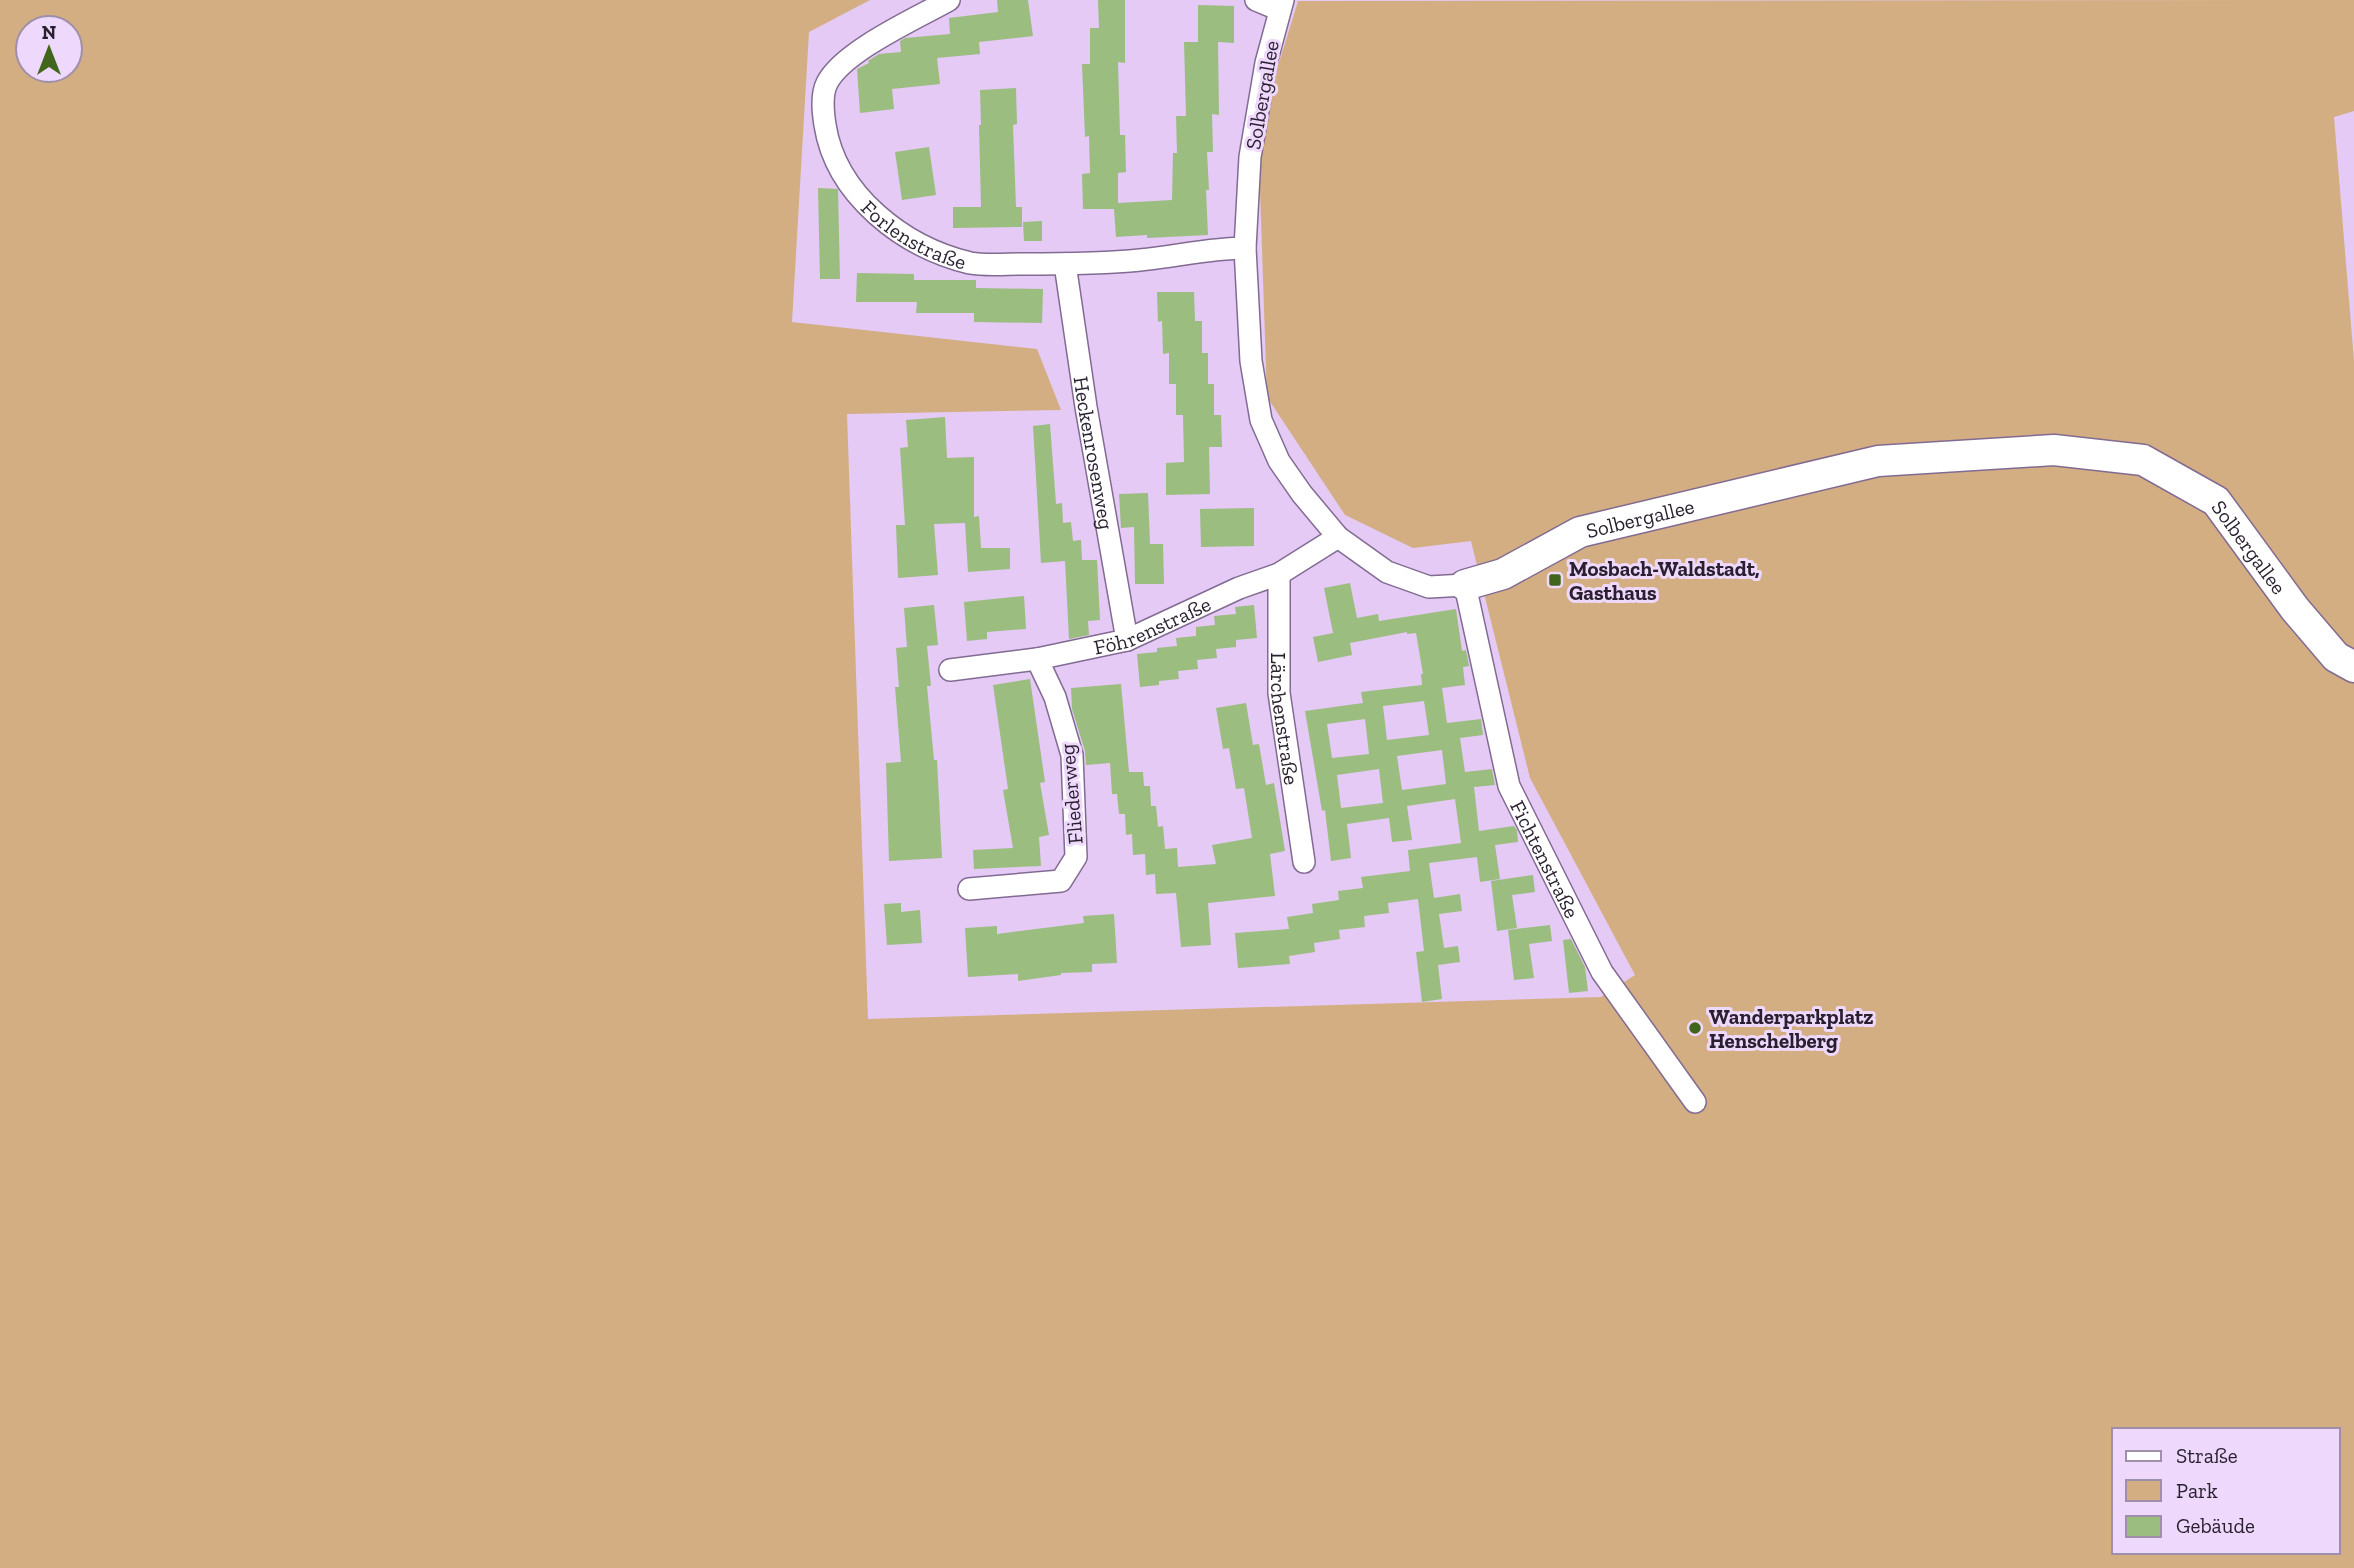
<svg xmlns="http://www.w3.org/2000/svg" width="2354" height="1568" viewBox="0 0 2354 1568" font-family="'Zilla Slab',serif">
	<rect width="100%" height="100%" fill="#e4caf5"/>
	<!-- green -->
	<path fill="#d3ae82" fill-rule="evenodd" d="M0,0H870L809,32L792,322L1037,349L1061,410L847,414L868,1019L1601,997L1635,975L1530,778L1471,541L1413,548L1345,515L1267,397L1258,131L1298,1L2354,0V111L2334,117L2354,361V1568H0ZM28,28H70V70H28ZM2114,1430H2338V1552H2114Z"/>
	<!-- building -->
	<g fill="#9bbd80" fill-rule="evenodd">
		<polygon points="997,0 1028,0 1033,36 979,42 980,54 937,58 940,84 892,89 894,109 860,113 857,69 869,63 868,61 879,54 901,52 900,41 905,38 950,34 949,18 998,12"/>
		<polygon points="1098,0 1125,0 1125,63 1118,62 1120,135 1125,135 1126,172 1118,173 1118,203 1172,200 1173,153 1177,153 1176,116 1186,116 1184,42 1198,42 1198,5 1234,6 1234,43 1218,42 1219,115 1212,114 1213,152 1207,152 1209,190 1206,190 1208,235 1147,238 1147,235 1116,237 1114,209 1083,209 1082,174 1090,173 1089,136 1085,137 1082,64 1090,64 1090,28 1099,28"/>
		<polygon points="1016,88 1017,124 1013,125 1016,207 1022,207 1022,227 953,228 953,207 981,207 979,125 981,125 980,90"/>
		<polygon points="929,147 936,195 902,200 895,152"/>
		<polygon points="818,188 838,189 840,279 820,279"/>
		<polygon points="1042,221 1042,241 1024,241 1023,222"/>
		<polygon points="857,273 914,274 914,280 976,280 976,288 1043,289 1042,323 974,322 974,313 916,313 917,302 856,302"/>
		<polygon points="1157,292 1194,292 1195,321 1202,321 1202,353 1208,353 1208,384 1214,384 1214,415 1221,415 1222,447 1209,447 1210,494 1166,495 1166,463 1184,462 1183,415 1176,415 1176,384 1169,384 1169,353 1163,354 1162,321 1158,322"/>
		<polygon points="945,417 947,458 974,457 974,517 979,516 981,548 1010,548 1010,569 968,572 965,523 934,524 938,575 898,578 896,525 905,525 900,448 908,447 906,420"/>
		<polygon points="1050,424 1056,504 1062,503 1063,523 1071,522 1073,541 1081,540 1082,560 1097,560 1100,620 1088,621 1089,635 1069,639 1065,561 1041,563 1033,426"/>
		<polygon points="1148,493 1150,544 1163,544 1164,584 1135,584 1134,527 1121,528 1119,494"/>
		<polygon points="1254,508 1254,546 1201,547 1200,509"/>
		<path d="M1350,583L1357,618L1378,614L1379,621L1456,609L1462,651L1466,650L1469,666L1463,667L1465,685L1442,688L1447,723L1481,719L1483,735L1460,738L1465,772L1492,769L1495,785L1474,787L1479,831L1514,826L1517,830L1518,842L1495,845L1500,879L1480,882L1477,857L1429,863L1434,898L1460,894L1462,911L1439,914L1444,948L1458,946L1460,962L1438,965L1442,999L1422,1002L1416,952L1424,951L1418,899L1388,903L1389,913L1364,916L1365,927L1339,930L1340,939L1314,943L1315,952L1289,956L1290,964L1238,968L1235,933L1289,929L1287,917L1313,913L1312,904L1339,900L1338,891L1363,888L1361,877L1410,871L1408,850L1461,843L1455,799L1407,806L1412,840L1392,842L1389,818L1347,824L1351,858L1331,861L1325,810L1322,811L1305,711L1363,703L1361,692L1422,685L1421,674H1423L1416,633L1407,634V632L1350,643L1352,655L1318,662L1313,637L1333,633L1324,588ZM1424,701L1429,735L1387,740L1383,706ZM1365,719L1369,754L1332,758L1327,724ZM1442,750L1446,784L1402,790L1397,756ZM1379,769L1383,803L1341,808L1337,775Z"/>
		<polygon points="1024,596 1026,629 987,632 987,639 967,641 964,602"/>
		<polygon points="934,605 938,645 927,646 931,686 927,686 934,760 937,760 942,858 889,861 886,763 901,762 895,687 899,687 896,648 907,647 904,608"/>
		<polygon points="1254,605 1257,638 1236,640 1236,647 1216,649 1217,658 1197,660 1198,669 1178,671 1179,679 1159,681 1159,685 1140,687 1137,654 1157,652 1157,648 1177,646 1176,638 1196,636 1196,627 1215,625 1214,616 1236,614 1235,607"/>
		<polygon points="1030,679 1045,782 1040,783 1049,835 1039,837 1041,866 974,869 973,850 1013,848 1003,790 1008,789 993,685"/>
		<polygon points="1121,684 1129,772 1143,772 1144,786 1150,786 1151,806 1156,806 1158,827 1163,826 1165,849 1177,848 1178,867 1216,864 1212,845 1252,838 1244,788 1236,789 1229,748 1223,749 1216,708 1246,703 1253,745 1259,744 1266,785 1274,783 1285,851 1270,854 1275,896 1208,903 1211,945 1181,947 1176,893 1156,894 1155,874 1146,875 1145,854 1133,855 1132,834 1126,835 1125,814 1119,814 1117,794 1112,794 1110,763 1086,765 1085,751 1072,709 1071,688"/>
		<polygon points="1533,875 1535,892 1512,895 1517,928 1497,931 1491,881"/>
		<polygon points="901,903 901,912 920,910 922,943 887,945 884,904"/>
		<polygon points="1114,914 1117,963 1092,964 1092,972 1061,973 1061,975 1018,981 1018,974 968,977 965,928 997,926 997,934 1084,923 1083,916"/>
		<polygon points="1550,925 1552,941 1529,944 1534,978 1514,980 1508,930"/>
		<polygon points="1571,939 1585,967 1588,991 1569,993 1563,940"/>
	</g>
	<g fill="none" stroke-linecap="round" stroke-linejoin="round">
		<!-- street casing -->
		<g stroke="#826b92" stroke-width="24">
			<g id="street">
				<path id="s1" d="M949,0C917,18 843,51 827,83C821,95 823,112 825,125C836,195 903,247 970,263C986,266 1006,264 1023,264C1062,264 1101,264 1140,260C1175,257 1210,248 1245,248"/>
				<polyline points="1256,0 1280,10"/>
				<path id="s2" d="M1283,0L1266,63L1250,157L1245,248L1251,361L1261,420L1279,461L1302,494L1338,537L1387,572L1429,587L1465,585L1509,786L1602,972L1695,1102"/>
				<path id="s3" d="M1065,264L1086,407L1127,640"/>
				<path id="s4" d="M1279,574V693L1304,862"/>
				<path id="s5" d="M950,670L1037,659L1127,640L1239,588L1279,574L1338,537"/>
				<polyline points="969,889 1061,881 1076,857 1072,755 1055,697 1037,659"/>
			</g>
		</g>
		<!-- secondary casing -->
		<g stroke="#826b92" stroke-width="33">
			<g id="secondary">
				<path id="s6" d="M1465,585L1503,574L1580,532L1878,461L2054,450L2143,460L2216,501L2295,609L2336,657L2354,667"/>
			</g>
		</g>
		<!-- street -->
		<use href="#street" stroke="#fff" stroke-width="21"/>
		<!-- secondary -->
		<use href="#secondary" stroke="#fff" stroke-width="30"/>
	</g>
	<!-- markers -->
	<g fill="#42651d" stroke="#eed9fc" stroke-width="2.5">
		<rect x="1548" y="573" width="14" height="14" rx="3.5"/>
		<circle cx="1695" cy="1028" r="7"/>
	</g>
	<g text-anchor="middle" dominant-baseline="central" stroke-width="6" stroke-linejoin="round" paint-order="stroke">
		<!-- street labels -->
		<g font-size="21" fill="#291f2f" stroke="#eed9fc">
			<text transform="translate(1262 95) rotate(-80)">Solbergallee</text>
			<text stroke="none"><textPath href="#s1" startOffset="340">Forlenstraße</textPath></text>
			<text stroke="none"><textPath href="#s3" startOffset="191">Heckenrosenweg</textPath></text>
			<text stroke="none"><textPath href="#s6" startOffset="189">Solbergallee</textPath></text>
			<text stroke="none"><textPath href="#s6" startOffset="840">Solbergallee</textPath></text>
			<text stroke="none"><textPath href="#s5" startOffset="208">Föhrenstraße</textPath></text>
			<text stroke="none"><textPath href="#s4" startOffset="145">Lärchenstraße</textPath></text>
			<text transform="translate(1071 794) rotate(-95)">Fliederweg</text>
			<text stroke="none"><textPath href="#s2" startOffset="994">Fichtenstraße</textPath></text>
		</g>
		<!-- poi labels -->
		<g font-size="21" font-weight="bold" fill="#291f2f" stroke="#eed9fc" text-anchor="start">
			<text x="1569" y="568">Mosbach-Waldstadt,<tspan x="1569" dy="24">Gasthaus</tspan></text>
			<text x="1709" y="1016">Wanderparkplatz<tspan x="1709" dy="24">Henschelberg</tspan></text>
		</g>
	</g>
	<!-- legend -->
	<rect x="2112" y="1428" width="228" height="126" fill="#eed9fc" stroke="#9f8faa" stroke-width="2"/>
	<rect x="2126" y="1451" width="35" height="10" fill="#ffffff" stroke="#9f8faa" stroke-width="2"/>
	<text x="2176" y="1463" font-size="21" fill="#291f2f">Straße</text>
	<rect x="2126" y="1480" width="35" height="21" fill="#d3ae82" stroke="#9f8faa" stroke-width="2"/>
	<text x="2176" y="1498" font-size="21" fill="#291f2f">Park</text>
	<rect x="2126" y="1516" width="35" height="21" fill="#9bbd80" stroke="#9f8faa" stroke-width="2"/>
	<text x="2176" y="1533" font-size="21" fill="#291f2f">Gebäude</text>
	<!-- north arrow -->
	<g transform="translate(49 49)"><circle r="33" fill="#eed9fc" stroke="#9f8faa" stroke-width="2"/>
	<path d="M0-5L12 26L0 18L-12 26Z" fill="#42651d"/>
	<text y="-10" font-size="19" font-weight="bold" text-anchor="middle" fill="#291f2f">N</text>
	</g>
</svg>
